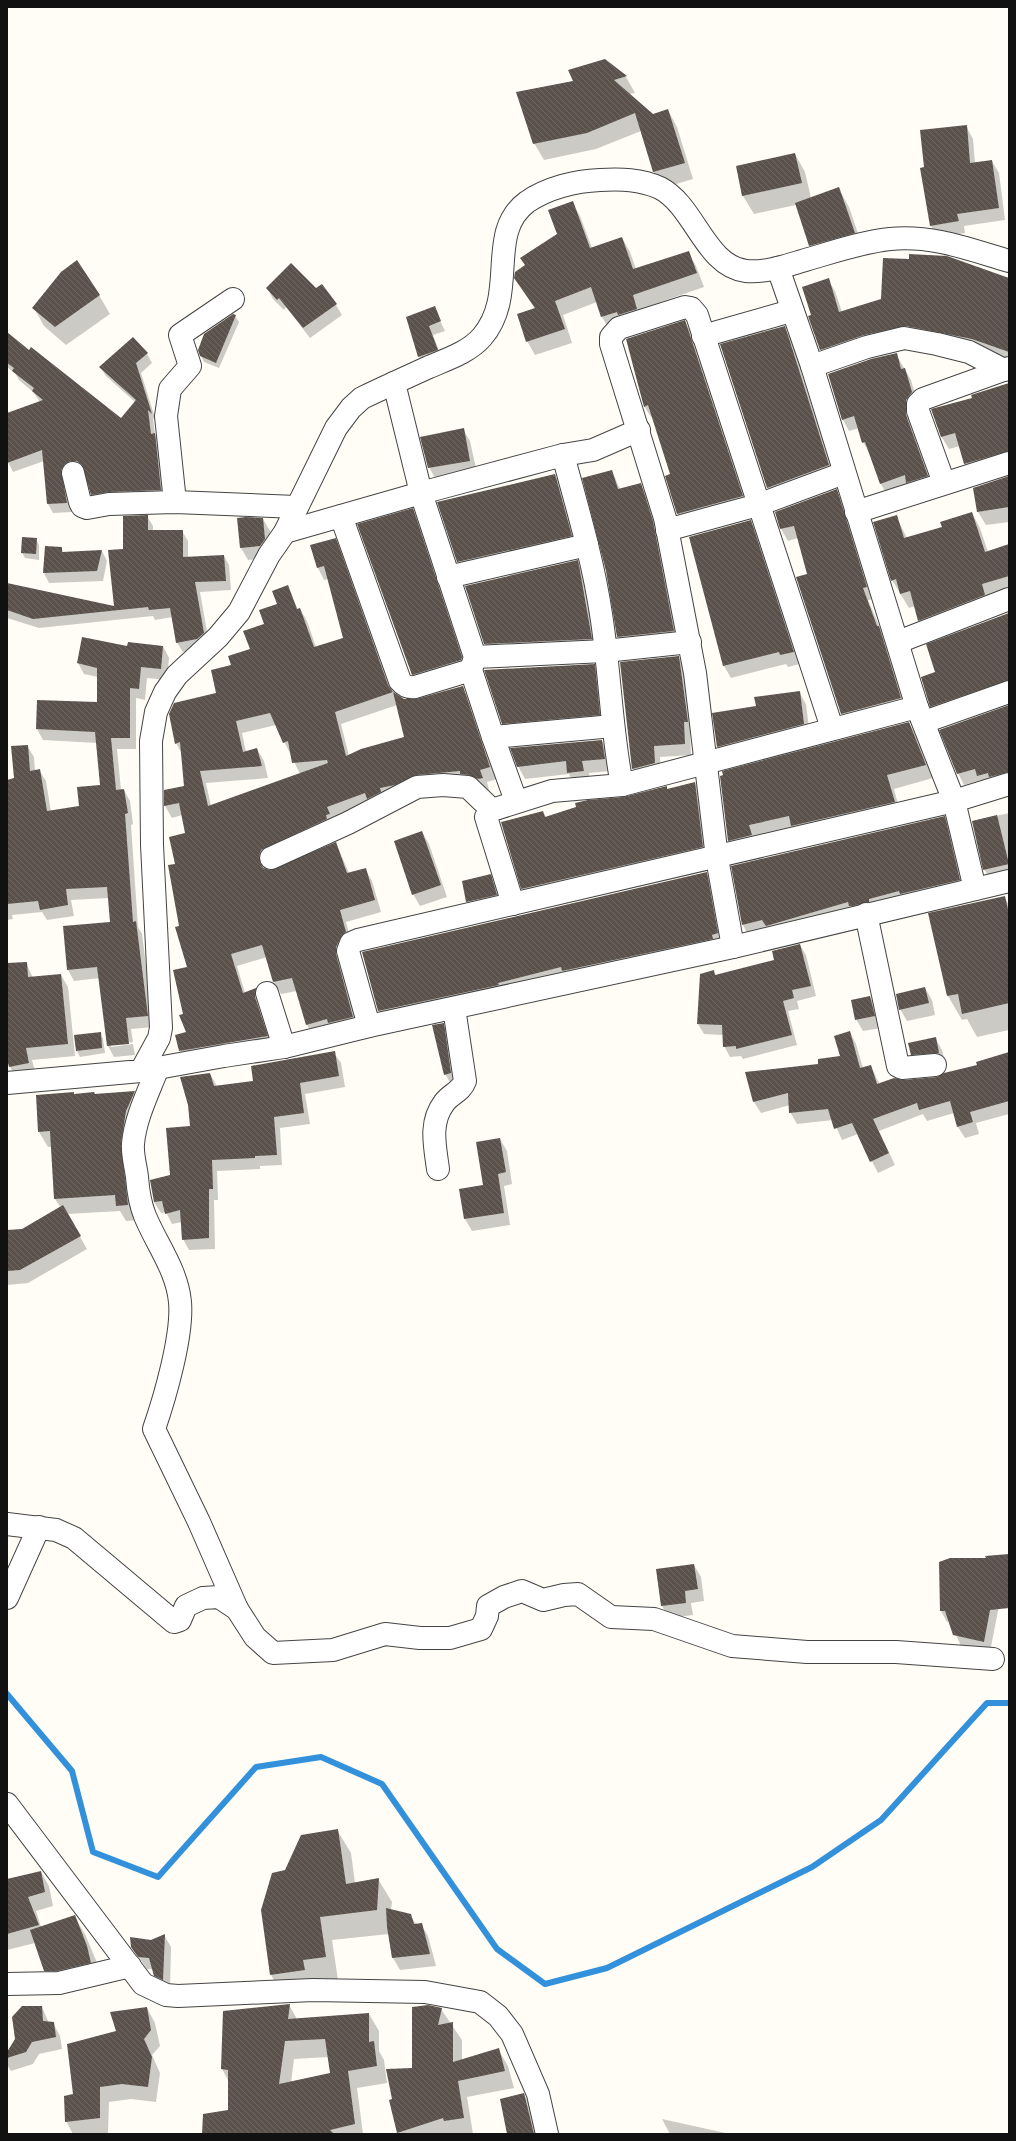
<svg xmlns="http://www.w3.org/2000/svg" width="1016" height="2141" viewBox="0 0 1016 2141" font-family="Literata,serif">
	<defs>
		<pattern id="building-back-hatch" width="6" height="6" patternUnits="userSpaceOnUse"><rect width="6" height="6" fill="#5b524c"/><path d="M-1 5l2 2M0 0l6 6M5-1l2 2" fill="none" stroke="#6e6662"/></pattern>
	</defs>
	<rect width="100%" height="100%" fill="#fffdf5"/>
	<!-- shadow -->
	<g fill="#0003" fill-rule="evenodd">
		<polygon points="605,60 626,77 635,93 629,94 653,115 668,110 677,127 693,179 663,188 654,172 641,131 596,149 544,160 534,143 574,82"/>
		<polygon points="966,126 973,139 975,163 992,161 999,173 1005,220 964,226 965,233 938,238 931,226 921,169 925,168"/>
		<polygon points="795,154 805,172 811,198 839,189 849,207 864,251 821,264 810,245 796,205 754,214 743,196 737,167"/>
		<polygon points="572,202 580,216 592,248 622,238 630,252 636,269 688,252 696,266 704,287 640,309 645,323 610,331 602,317 597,302 563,315 572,343 535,355 527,341 535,309 515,278 558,234"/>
		<polygon points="1009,278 1009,361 909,337 827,361 821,350 812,316 828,280 835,291 842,312"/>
		<polygon points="267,288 316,290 336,305 342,315 310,338 286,307 284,310 273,299"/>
		<polygon points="99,295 110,314 66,345 44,326 34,308"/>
		<polygon points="434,308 445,331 433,335 442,359 424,366 419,356"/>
		<polygon points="235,316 239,322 219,368 204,362 201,356"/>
		<polygon points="685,322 692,333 748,507 684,525 678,514 666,477 672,475 653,417 651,417 644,406 632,362"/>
		<polygon points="784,327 791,339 835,478 775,500 768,488 721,345"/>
		<polygon points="7,339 121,420 135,402 106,376 100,367 147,354 152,363 141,373 156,421 153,418 155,435 160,443 166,499 97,504 92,494 85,472 83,470 66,480 72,512 53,513 48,504 44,461 13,472 7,460 7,414 40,402 33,392 19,380 15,373 7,367"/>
		<polygon points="896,354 911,380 918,404 912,411 912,428 934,487 887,495 881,484 870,454 863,442 859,428 849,431 843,420"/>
		<polygon points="1009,384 1009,465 972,477 965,464 960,446 949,449 941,436 974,399"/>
		<polygon points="463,429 470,441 477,473 436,480 429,467"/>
		<polygon points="612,471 620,489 640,484 647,496 659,534 680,643 625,649 618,637"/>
		<polygon points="555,475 562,487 578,548 465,574 458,562 439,503"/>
		<polygon points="1009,477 1009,522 986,525 978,512 974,488"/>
		<polygon points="836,490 843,502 873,599 868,600 885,639 907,710 848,726 842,714 797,578 808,575 798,538 788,541 781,529 776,513"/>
		<polygon points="412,510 419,520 467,669 419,685 413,674"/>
		<polygon points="972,513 980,528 988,552 1009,545 1009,593 928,635 919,620 915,606 909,608 892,580 896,516 907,538 943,527"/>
		<polygon points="147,516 153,526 153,531 182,531 188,541 188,558 224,556 229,565 231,590 200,592 209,643 202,649 183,652 177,643 173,617 155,620 153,616 39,628 7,618 7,584 115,607 124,550"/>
		<polygon points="239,519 263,519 270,531 271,551 267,558 248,560 241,548"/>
		<polygon points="750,521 757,533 800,664 788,667 786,664 731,678 724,666 690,538"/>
		<polygon points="36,539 39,545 39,560 25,558 22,553"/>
		<path d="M335,539L342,551L393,693L404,700H416L462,687L469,699L497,779L487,782L489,790L486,791L423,786L268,862L265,869L270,872L336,843L349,873L365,869L372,881L381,912L346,922L352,944L360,1029L314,1037L307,1025L297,991L281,994L274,982L267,957L237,966L245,993L256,989L262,1001L274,1048L187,1063L180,1051L176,1036L187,1033L184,1014L188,967L181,927L176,864L186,834L182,815L172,818L165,806V791L185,787L182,754L176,743L218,694L232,666L251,650L287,587L298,610L300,609L307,621L316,647L344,639L328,579L324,580L318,568L311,546ZM397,705L405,738L349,756L341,724ZM276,725L300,774L211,806L206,783L268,778L264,761L257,749L246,752L242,733Z"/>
		<polygon points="61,548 64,553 102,551 107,561 103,581 49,583 44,573"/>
		<polygon points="577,561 584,572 598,650 492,655 485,644"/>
		<polygon points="1009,614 1009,692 938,718 931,706 936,673"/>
		<polygon points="83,638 128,647 163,646 169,658 167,680 147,678 145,700 136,698 136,749 117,749 121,790 124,790 130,801 133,824 131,825 138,927 142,934 154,1027 131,1029 133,1042 111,1045 111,1047 133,1044 135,1055 114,1057 108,1046 100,978 74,981 68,970 64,927 111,923 109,898 71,900 74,916 47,920 42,912 12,915 13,919 7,920 7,781 15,779 27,746 34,757 35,771 39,770 46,781 51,812 80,807 101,785 97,743 43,740 37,729 38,701 98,703 98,677 84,674 78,663"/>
		<polygon points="678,657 685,668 694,733 690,733 691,755 660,757 661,774 639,780 633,769 621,663"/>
		<polygon points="594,665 601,677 606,727 510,736 503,723"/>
		<polygon points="799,692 806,704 810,736 725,759 718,747 757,707"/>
		<polygon points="1009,706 1009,785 985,787 981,780 964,785 958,773"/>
		<polygon points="909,723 917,736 933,778 894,789 901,815 736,854 729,841 721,777"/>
		<polygon points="602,741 609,753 611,771 589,773 590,783 575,785 569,774 525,779 518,766"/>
		<polygon points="695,783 702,795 709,859 529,901 522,889 543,812 546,817 666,787 668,790"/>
		<polygon points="1009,813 1009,877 991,881 984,869 973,821"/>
		<polygon points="944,817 951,829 966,892 749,937 743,925 732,867"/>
		<polygon points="422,832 429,844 447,897 420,906 413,894"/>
		<polygon points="706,873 713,884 724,945 386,1023 379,1011 363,953"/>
		<polygon points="490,876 497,888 503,907 474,914 467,902"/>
		<polygon points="1004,897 1009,905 1009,1030 977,1037 967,1019 962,1020 948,996"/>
		<polygon points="800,945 806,955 816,996 797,1001 799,1009 788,1011 797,1045 743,1059 741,1056 730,1057 724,1046 723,1035 704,1034 698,1024 713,971 716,976 775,961"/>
		<polygon points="26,963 33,978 61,975 68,987 75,1056 32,1060 36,1075 17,1079 10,1067 7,1056 7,964"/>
		<polygon points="925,988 932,1000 935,1015 907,1021 900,1009"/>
		<polygon points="870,997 877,1009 881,1028 863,1031 856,1019"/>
		<polygon points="443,1024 450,1036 457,1085 452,1086 445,1074"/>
		<polygon points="850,1032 856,1044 863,1068 871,1066 880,1085 937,1078 978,1066 1009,1053 1009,1114 976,1123 979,1134 965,1138 958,1127 954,1113 927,1121 923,1114 879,1131 895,1165 878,1173 858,1134 842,1140 833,1120 797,1124 790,1112 790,1105 761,1113 754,1102 747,1072 820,1065 841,1057"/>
		<polygon points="100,1033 103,1039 105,1053 80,1057 77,1051"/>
		<polygon points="935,1038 942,1050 946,1065 919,1067 912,1054"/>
		<polygon points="334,1053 341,1063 345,1087 305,1094 310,1124 280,1128 282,1165 260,1166 260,1169 217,1171 218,1200 214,1200 215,1249 189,1250 183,1239 182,1222 172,1224 166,1212 161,1213 154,1202 171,1175 210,1074 217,1086 254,1082"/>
		<polygon points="134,1092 143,1108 137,1220 126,1221 120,1211 67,1214 87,1249 28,1283 7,1285 7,1231 23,1230 61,1208 55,1199 52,1147 48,1147 39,1132 74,1095"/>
		<polygon points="500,1139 507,1151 512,1184 504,1186 510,1225 472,1231 465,1219 460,1189 485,1185"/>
		<polygon points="694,1565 701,1577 704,1601 691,1603 693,1615 669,1618 662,1606 657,1570"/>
		<polygon points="1006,1570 990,1652 961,1646 950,1621 947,1622 941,1611"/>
		<polygon points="337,1830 351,1853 355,1883 378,1879 392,1902 391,1910 410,1915 416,1924 421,1924 428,1936 436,1966 400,1970 393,1958 389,1934 332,1940 338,1980 284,1998 271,1975 285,1871"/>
		<polygon points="41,1872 49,1886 53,1906 36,1911 41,1927 74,1916 85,1934 98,1965 55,1989 45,1970 35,1943 7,1950 7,1881"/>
		<polygon points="164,1935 171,1947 170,1991 163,1988 154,1969 147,1969 132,1947"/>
		<path d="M289,2005L297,2019L369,2014L379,2031V2051L384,2060L387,2083L357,2088L363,2134H203L229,2111V2082L222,2069ZM329,2057L331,2074L291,2083L294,2059Z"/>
		<polygon points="42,2007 49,2023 53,2023 60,2036 62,2049 39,2054 33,2064 11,2071 7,2065 7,2054"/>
		<polygon points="147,2008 155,2023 160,2046 152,2055 160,2073 156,2102 131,2099 109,2102 108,2133 73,2134 66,2121 74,2095 117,2032"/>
		<polygon points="441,2009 462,2040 462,2061 498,2049 508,2066 514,2088 467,2097 473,2134 398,2134 393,2100 413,2068"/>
		<polygon points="524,2094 532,2109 538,2134 508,2134"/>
		<polygon points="662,2119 730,2134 670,2134"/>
	</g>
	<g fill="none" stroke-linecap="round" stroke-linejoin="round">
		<!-- stream -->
		<polyline stroke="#3391db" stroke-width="6" points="7,1694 72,1771 93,1852 158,1877 256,1767 321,1757 382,1784 497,1949 545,1984 607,1968 812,1867 881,1820 987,1703 1009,1703"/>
	</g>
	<!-- building -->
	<g fill="url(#building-back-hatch)" fill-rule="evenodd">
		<polygon points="605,59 627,76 614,80 653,114 668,109 685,163 653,172 635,113 587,133 533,144 516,92 573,81 568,70"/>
		<polygon points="967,125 970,163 992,160 999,208 957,214 959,221 930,226 920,168 924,167 920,130"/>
		<polygon points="795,153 802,183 742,196 736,166"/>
		<polygon points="839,187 855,233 809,246 795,203"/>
		<polygon points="573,201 590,248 622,237 633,269 689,251 697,273 633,295 637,309 618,315 617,312 601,317 591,287 555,301 565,329 526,342 517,314 535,308 514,278 515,272 525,265 520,258 557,234 548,210"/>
		<polygon points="909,254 947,256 1009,278 1009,352 972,339 906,326 864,335 820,350 808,316 811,315 802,287 829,278 839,312 881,299 883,258 909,259"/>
		<polygon points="77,260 100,295 55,327 32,308 61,272"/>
		<polygon points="291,263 316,288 322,284 337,304 303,328 279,298 277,300 266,288"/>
		<polygon points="435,306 441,321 429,326 438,350 418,357 406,317"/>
		<polygon points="233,314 236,315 216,363 200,356 198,350 204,334"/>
		<polygon points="685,320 743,496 677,514 665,476 670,474 648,405 644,407 626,339"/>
		<polygon points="785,326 829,465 767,488 720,344"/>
		<polygon points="7,332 29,350 31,347 121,418 136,400 99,367 133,337 148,353 136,363 152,414 148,410 151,434 155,433 161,490 109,492 91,495 82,465 77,461 70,461 65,464 61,470 67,503 47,504 42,450 7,463 7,413 43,400 32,391 34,388 12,371 14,368 7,363"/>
		<polygon points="897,353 901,369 905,368 912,392 906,400 906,415 928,476 906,483 905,475 880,484 865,442 862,443 854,416 842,420 828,374 871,359"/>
		<polygon points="1009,383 1009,451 964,464 955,433 941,437 931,409 972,398 971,395"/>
		<polygon points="464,428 470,461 428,468 420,437"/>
		<polygon points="612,470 618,489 641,483 653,521 674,631 617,637 606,571 582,478"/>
		<polygon points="555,474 572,536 457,562 437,502"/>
		<polygon points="1009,476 1009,507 977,512 973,488"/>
		<polygon points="837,489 867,587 863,588 877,626 879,626 901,698 841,714 796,577 807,574 794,526 780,529 775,512"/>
		<polygon points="413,508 462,657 461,660 412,675 357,524"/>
		<polygon points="972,512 985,552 1009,544 1009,576 982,584 985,595 918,621 910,591 900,594 896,579 891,581 873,522 897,515 904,538 942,527 940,522"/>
		<polygon points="148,515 148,530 183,530 183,557 224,555 226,581 195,582 204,633 197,639 176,643 170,608 149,610 148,607 33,619 7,610 7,583 114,606 108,550 123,549 123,516"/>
		<polygon points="246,517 263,518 265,539 260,546 240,548 237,518"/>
		<polygon points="751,520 794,652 780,655 779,652 723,666 689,537"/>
		<polygon points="22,537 37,538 36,554 21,553"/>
		<path d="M336,538L388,685L393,692L335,712L346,756L361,749L404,737L393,692L404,699H416L463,686L490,767L480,770L483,778L478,779L469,775L460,774V771L416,775L395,785L380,788L381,792L367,799L365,793L327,807L330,814L326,815L327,819L261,850L259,856L260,863L263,868L270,870L336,842L347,873L366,868L375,900L340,910L346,932L342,935L336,947V954L353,1017L328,1023L327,1019L306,1025L292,978L273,982L262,945L231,954L243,993L256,988L255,997L268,1036L179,1051L175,1035L186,1032L179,1015L183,1014L173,970L187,967L175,927L179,926L168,865L175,864L169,837L185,833L179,803L164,806V790L184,786L180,742L175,744L169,714L174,703L216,693L211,670L231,665L228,656L250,649L243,631L264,624L259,610L277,604L272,591L288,585L297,609L300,608L314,647L343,638L324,566L317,568L310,545ZM270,713L283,743L288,741L292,763L327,760L328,763L208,806L200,771L262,766L257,748L243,752L236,721Z"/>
		<polygon points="45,546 62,547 62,552 102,550 97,571 43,573"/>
		<polygon points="578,560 592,639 484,644 465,586"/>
		<polygon points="1009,613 1009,680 930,707 921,677 935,672 926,644"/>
		<polygon points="82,637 127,646 128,642 163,646 161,669 141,667 139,689 130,688 130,738 111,738 116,790 124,789 128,813 125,814 133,922 136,921 148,1016 126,1018 129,1044 107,1046 97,967 67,970 63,926 110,922 107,887 66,889 68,905 40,910 38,901 7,904 7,780 14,778 11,746 28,745 30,771 40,769 47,811 79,806 77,787 100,785 95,732 36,729 37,700 97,702 97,668 77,663"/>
		<polygon points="679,656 688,722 684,722 685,744 654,746 655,763 632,769 620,662"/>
		<polygon points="595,664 600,715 502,724 484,670"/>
		<polygon points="800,691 804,724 717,747 712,713 756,706 754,697"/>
		<polygon points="1009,705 1009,772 989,777 988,773 977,776 975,769 957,774 939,730"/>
		<polygon points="909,722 926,765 887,775 895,802 791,826 789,816 749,825 752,835 728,841 720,776 723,775 722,771"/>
		<polygon points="602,740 605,759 582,761 584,771 567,773 566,761 517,767 510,748"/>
		<polygon points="695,782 703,847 521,889 501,822 543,811 545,817 576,807 575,803 588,800 623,797 667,786 667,789"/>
		<polygon points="997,815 1009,864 983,870 972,821"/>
		<polygon points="945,816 960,880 900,894 899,891 869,899 869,902 853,906 849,906 848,902 766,926 762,920 742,925 731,866"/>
		<polygon points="422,831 441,885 412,895 394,841"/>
		<polygon points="707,872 718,933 712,935 713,939 562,971 561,967 498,983 499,985 378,1011 362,952"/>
		<polygon points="491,874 497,895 466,902 462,881"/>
		<polygon points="1005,896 1009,914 1009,1003 962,1014 958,994 947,996 928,913"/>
		<polygon points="800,944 811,986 792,990 794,998 783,1001 792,1035 736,1049 736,1046 723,1047 722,1025 697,1024 700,974 714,970 715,975 774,960 772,951"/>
		<polygon points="27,962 28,977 61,974 68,1044 26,1048 29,1063 9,1067 7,1059 7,963"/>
		<polygon points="925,987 929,1003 899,1010 896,994"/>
		<polygon points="870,996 875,1016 855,1020 851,1000"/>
		<polygon points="444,1023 451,1073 444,1075 432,1025"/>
		<polygon points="850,1031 860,1068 871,1065 877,1084 894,1078 903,1080 937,1077 944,1073 977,1065 976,1062 1009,1052 1009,1101 970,1112 973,1122 957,1127 950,1101 919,1110 917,1103 873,1119 889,1153 870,1162 852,1123 834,1129 828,1109 789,1113 788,1093 753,1102 745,1072 818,1064 818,1059 840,1056 834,1036"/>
		<polygon points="101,1032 102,1048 76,1051 74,1035"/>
		<polygon points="936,1037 939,1053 911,1055 908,1043"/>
		<polygon points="335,1051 339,1076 300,1083 304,1113 274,1117 277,1155 255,1156 255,1158 212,1160 213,1189 209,1189 209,1238 182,1240 180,1210 165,1214 162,1201 154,1202 150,1180 170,1175 166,1128 190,1126 188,1105 180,1077 210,1073 214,1086 253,1081 251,1066"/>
		<polygon points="135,1091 126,1111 121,1143 128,1205 116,1206 115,1195 54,1199 50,1131 38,1132 36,1095 74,1092 74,1094 94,1092 95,1094"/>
		<polygon points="500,1138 506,1172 498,1174 504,1213 464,1219 459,1189 483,1185 476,1142"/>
		<polygon points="63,1205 81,1236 20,1270 7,1271 7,1230 22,1229"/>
		<polygon points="1009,1554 1009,1608 990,1610 984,1642 953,1635 945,1611 940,1611 939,1562 950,1558 986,1558 985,1556"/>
		<polygon points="694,1564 698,1589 685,1591 686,1603 661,1606 656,1569"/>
		<polygon points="338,1829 346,1884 379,1878 377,1910 320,1917 326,1957 303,1960 305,1970 270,1975 261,1910 272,1873 285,1870 301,1835"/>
		<polygon points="41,1871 45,1892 28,1897 39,1925 7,1934 7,1879"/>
		<polygon points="386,1908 411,1914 414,1924 422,1923 430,1954 392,1958 387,1927"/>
		<polygon points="75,1915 87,1946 91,1963 57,1971 44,1971 30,1930"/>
		<polygon points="165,1934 163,1980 154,1976 149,1958 138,1957 131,1947 130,1937 151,1940"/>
		<path d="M290,2004L288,2019L369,2013V2042L374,2041L377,2066L348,2071L355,2124L330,2130L334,2134H202L203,2114L228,2110V2070L221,2069L223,2011ZM325,2039L330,2073L279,2084L285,2041Z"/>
		<polygon points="428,2005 442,2008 438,2025 453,2022 453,2062 499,2048 505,2071 458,2081 464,2118 444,2121 443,2118 397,2133 389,2100 392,2099 386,2069 412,2068 412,2007"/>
		<polygon points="22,2006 42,2006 43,2021 54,2022 56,2037 32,2042 26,2052 7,2058 7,2052 15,2039 12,2017"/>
		<polygon points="147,2007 151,2030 144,2039 152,2057 148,2087 122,2084 100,2087 100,2118 65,2122 64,2096 73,2094 67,2044 116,2031 110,2012"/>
		<polygon points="524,2093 534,2134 507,2134 500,2099"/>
	</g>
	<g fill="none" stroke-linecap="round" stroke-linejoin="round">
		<!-- minor casing -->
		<g stroke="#444" stroke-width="24">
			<g id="minor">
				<polyline points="778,268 812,366 917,707 954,801 975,889"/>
				<polyline points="703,336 791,311"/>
				<polyline points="812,366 867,347 904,338 937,344 969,352 1004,370"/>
				<path d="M563,455C577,507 593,560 601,614C610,671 611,729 622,785"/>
				<polyline points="73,473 80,502 82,506 87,508 109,504 175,502 296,507"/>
				<polyline points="944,483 918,411 918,404 923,399 1009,368"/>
				<polyline points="175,502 166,416 170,389 190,366 180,335 233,299"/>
				<polyline points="856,512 1009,463"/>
				<path d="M341,516L400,681C404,686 408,688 415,687L471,670"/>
				<polyline points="667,530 758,505 844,473"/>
				<polyline points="285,532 421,493 394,383"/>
				<polyline points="448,577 587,545"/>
				<polyline points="898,642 1009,599"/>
				<polyline points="475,657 605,651 690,642"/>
				<polyline points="924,722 1009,692"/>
				<polyline points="493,737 613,726"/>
				<polyline points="516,801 493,737 471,670 475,657 421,493 563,455 593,450 639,430"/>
				<polyline points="271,858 348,823 417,787 443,785 468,787 492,810"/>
				<polyline points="513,904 486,817 492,810 552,791 622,785 917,707"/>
				<polyline points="866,914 898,1066 902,1068 935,1065"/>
				<polyline points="733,947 717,858 695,673 665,518 611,344 611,337 619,328 685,307 691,308 697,315 832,728"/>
				<polyline points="267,993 284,1047"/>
				<polyline points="369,1026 348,951 351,943 358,940 954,801 1009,784"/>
				<path d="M157,1070C148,1093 135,1119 133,1144C132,1155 136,1167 137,1177C138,1190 140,1204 145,1216C157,1245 177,1270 180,1302C183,1335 165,1397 154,1429L199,1522L237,1609"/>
				<polyline points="141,1071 224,1056 284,1047 369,1026 733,947 1009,881"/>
				<path d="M438,1169C435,1146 429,1123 444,1103C450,1094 461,1092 465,1081L454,1008"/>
				<polyline points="7,1524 56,1530 74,1538 174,1622 180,1620 186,1606 203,1598 219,1597 237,1609 255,1637 273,1653 333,1650 385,1634 420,1638 450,1638 481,1629 487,1616 488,1606 504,1597 522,1591 543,1600 564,1595 578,1594 611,1617 654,1619 732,1646 807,1652 896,1652 993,1659"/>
				<polyline points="7,1598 39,1527"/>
				<polyline points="7,1804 143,1984 166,1995 178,1996 313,1990 425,1992 480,2002 498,2016 512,2034 538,2094 547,2134"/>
				<polyline points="7,1984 59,1983 130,1966"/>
			</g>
		</g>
		<!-- tertiary casing -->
		<g stroke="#444" stroke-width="24">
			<path id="tertiary" d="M7,1083L141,1071L159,1038L161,1028L152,845L151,741L156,712L165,692L177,675L218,637L239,612L269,555L285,532L336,428L351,408L362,398C385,387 407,377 429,367C448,359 469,352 482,337C519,294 485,233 527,202C547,188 575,181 600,180C621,179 640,179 660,188C695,206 705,266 746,271C764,273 785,266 802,261C830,253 861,242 890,239C933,235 968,249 1009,261"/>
		</g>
		<!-- minor -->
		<use href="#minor" stroke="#fff" stroke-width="22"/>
		<!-- tertiary -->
		<use href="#tertiary" stroke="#fff" stroke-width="22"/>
	</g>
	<!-- border -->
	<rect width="1016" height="2141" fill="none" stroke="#111111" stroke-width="16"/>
</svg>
